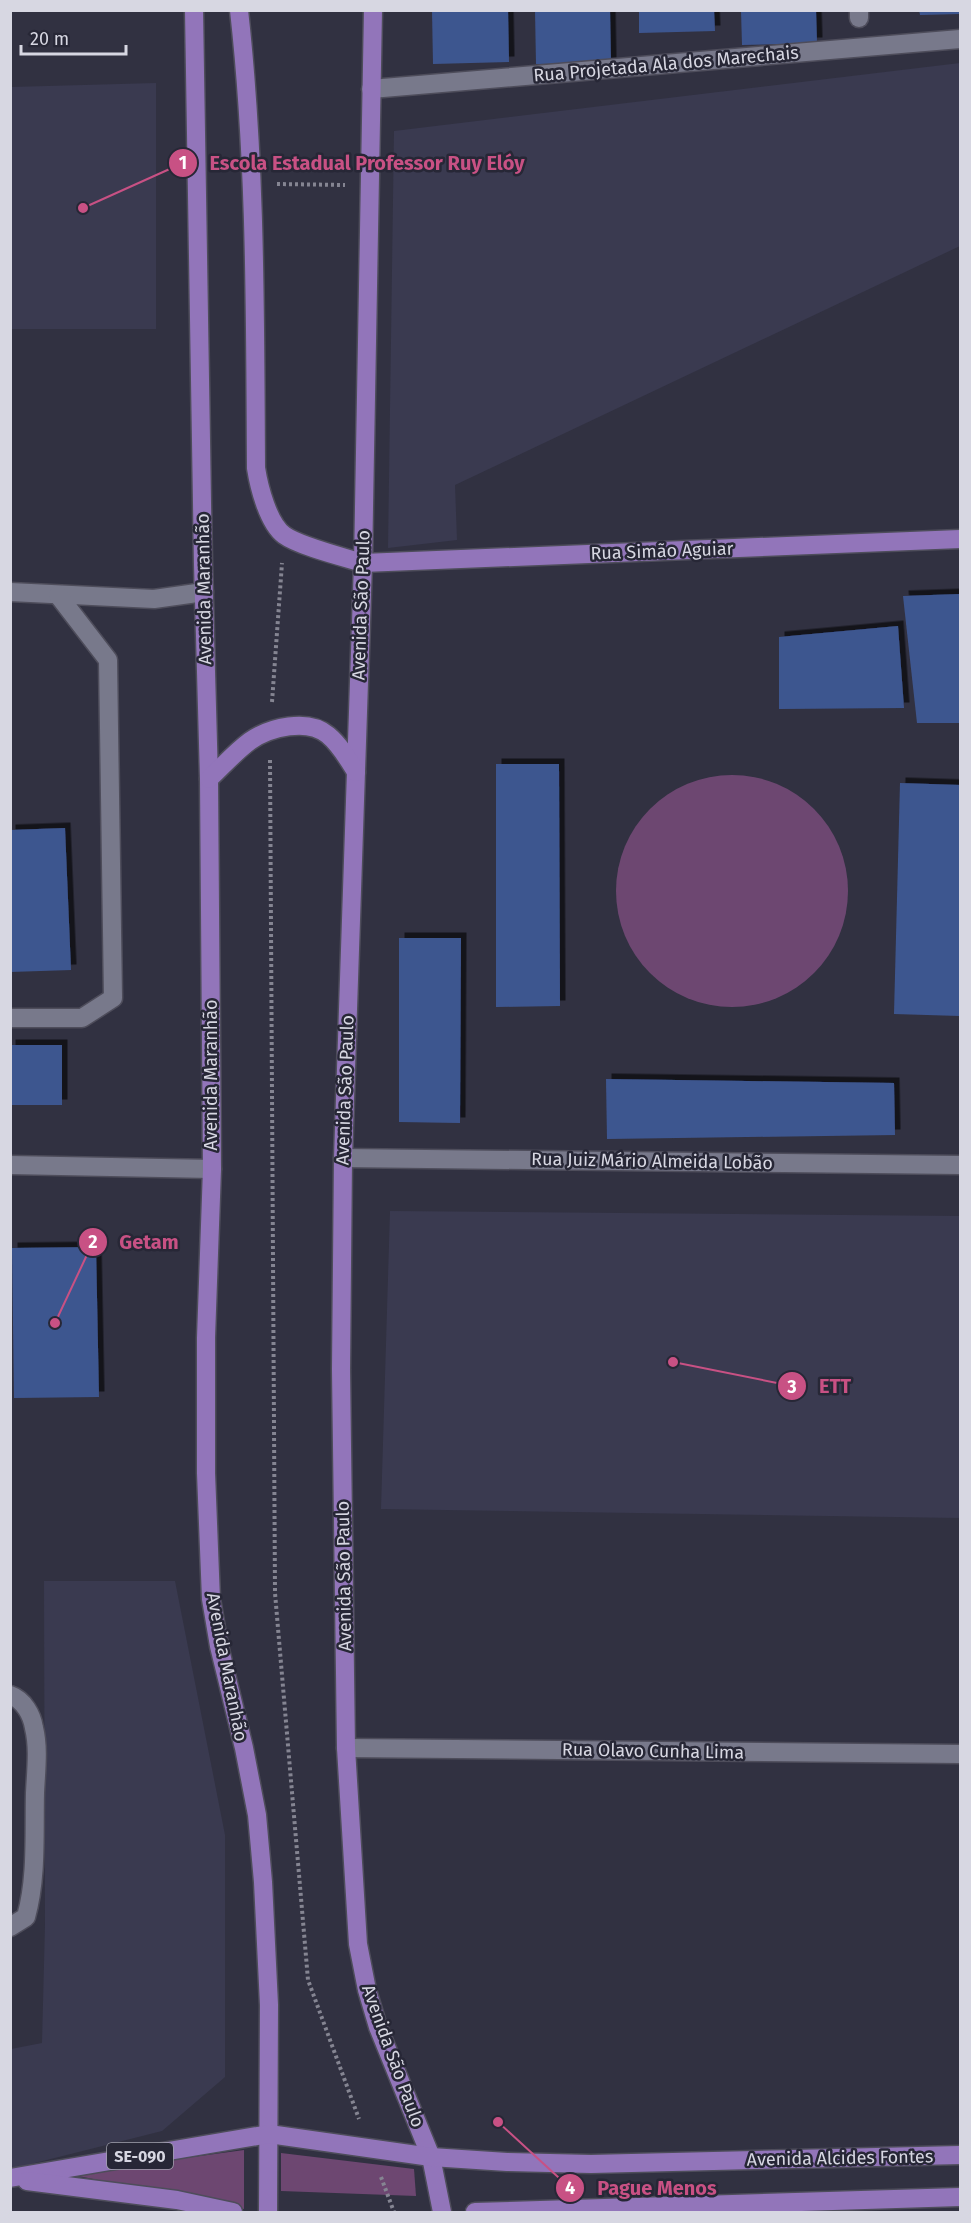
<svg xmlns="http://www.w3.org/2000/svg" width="971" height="2223" viewBox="0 0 971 2223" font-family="'Fira Sans',sans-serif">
	<defs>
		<filter id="shadow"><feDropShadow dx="5.5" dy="-5.5" stdDeviation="0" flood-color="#0009"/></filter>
	</defs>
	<rect width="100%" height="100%" fill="#313141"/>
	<!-- built -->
	<g fill="#3a3a50">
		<polygon points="960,63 960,246 455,485 457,540 388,548 394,131"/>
		<polygon points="156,83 156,329 11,329 11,87"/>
		<polygon points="390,1211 960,1216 960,1518 381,1509"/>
		<polygon points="44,1581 175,1581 225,1835 225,2077 162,2131 11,2169 11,2049 42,2043 45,1925"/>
	</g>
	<!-- green -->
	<g fill="#6d4771">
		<circle cx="732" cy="891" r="116"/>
		<polygon points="244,2150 244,2209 68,2174"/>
		<polygon points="281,2153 414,2169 416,2196 281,2191"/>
	</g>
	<!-- building -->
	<g fill="#3e568f" filter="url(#shadow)">
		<polygon points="432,10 508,10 509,62 433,64"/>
		<polygon points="535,10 610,10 611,63 536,64"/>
		<polygon points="639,10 714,10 715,31 639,33"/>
		<polygon points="741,10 816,10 817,43 742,45"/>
		<polygon points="919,10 960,10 960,14 920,15"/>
		<polygon points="960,594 960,723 917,723 903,596"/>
		<polygon points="898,626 904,708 779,709 779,637"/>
		<polygon points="496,764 559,764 560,1006 496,1007"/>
		<polygon points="900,783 960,785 960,1016 894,1014"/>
		<polygon points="65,828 71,970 10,972 10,830"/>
		<polygon points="399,938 461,938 460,1123 399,1122"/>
		<rect x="10" y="1045" width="52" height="60"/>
		<polygon points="606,1079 894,1083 895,1135 607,1139"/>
		<polygon points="96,1247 99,1397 14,1398 12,1248"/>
	</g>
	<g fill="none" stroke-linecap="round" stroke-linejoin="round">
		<!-- minor casing -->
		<g stroke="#4e4d5b" stroke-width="21">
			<g id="minor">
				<polyline points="859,18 859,10"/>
				<polyline points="371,89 960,39"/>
				<polyline points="10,592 154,599 204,592"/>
				<polyline points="10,1018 82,1018 113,998 108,660 58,595"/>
				<polyline points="343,1158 960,1165"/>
				<polyline points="10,1165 212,1169"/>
				<path d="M10,1695C24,1700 32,1715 34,1728C39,1748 36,1771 35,1793C34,1834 37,1878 26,1917L10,1927"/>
				<polyline points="346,1748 960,1754"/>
			</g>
		</g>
		<!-- major casing -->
		<g stroke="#4e4d5b" stroke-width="21">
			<g id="major">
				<polyline points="194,10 203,564 209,779 212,1169 206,1338 206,1473 211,1599 219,1646 244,1748 257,1815 263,1882 269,2005 268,2212"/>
				<path d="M239,10C256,162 255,316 256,468C259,487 268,523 284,535C299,546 343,557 363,563L960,539"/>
				<polyline points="373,10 363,563 343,1158 341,1370 346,1748 358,1944 367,1990 378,2027 431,2157 442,2212"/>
				<path d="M209,779C222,767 235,752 250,741C270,727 308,718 328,735C340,745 348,759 356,772"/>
				<polyline points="10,2178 269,2134 431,2157 507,2162 591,2164 960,2155"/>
				<polyline points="27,2181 177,2200 233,2212"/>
				<polyline points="475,2212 960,2197"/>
			</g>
		</g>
		<!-- path -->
		<g stroke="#858592" stroke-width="4" stroke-dasharray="3 3" stroke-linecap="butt">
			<polyline points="277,184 345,185"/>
			<polyline points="272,702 282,563"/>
			<polyline points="270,760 275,1593 308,1980 359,2119"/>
			<polyline points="381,2177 394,2212"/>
		</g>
		<!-- minor -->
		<use href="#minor" stroke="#78798b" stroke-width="18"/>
		<!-- major -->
		<use href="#major" stroke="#9275ba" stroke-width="18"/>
	</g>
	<g text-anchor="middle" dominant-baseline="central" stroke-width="5" stroke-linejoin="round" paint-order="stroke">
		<!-- shield labels -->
		<rect fill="#272736" stroke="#a2a2ae" stroke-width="1.5" x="107" y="2143" width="66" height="26" rx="4.5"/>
		<g font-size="16" font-weight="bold" fill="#d7d7e2">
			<text x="140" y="2156">SE-090</text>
		</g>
		<!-- street labels -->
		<g font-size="18" fill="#d7d7e2" stroke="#272736">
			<text transform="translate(666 64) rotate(-5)">Rua Projetada Ala dos Marechais</text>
			<text transform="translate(662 551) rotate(-2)">Rua Simão Aguiar</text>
			<text transform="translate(204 589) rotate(-91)">Avenida Maranhão</text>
			<text transform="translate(361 605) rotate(-88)">Avenida São Paulo</text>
			<text transform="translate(211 1075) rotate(-90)">Avenida Maranhão</text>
			<text transform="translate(345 1090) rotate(-88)">Avenida São Paulo</text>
			<text transform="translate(652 1161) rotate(1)">Rua Juiz Mário Almeida Lobão</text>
			<text transform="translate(344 1576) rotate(-91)">Avenida São Paulo</text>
			<text transform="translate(227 1667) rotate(79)">Avenida Maranhão</text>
			<text transform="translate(653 1751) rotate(1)">Rua Olavo Cunha Lima</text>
			<text transform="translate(393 2056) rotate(70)">Avenida São Paulo</text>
			<text transform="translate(840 2158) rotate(-1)">Avenida Alcides Fontes</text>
		</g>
	</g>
	<!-- callouts -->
	<path fill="none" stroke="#c85184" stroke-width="2" d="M83 208L183 163M55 1323L93 1242M673 1362L792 1386M498 2122L570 2188"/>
	<g fill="#c85184" stroke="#272736" stroke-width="2">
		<circle cx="83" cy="208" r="6"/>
		<circle cx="55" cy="1323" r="6"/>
		<circle cx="673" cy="1362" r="6"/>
		<circle cx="498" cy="2122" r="6"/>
		<circle cx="183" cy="163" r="15"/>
		<circle cx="93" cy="1242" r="15"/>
		<circle cx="792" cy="1386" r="15"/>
		<circle cx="570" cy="2188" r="15"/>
	</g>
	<g font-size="18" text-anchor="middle" font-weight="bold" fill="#fff">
		<text x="183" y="169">1</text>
		<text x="93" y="1248">2</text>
		<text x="792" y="1393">3</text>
		<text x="570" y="2194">4</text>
	</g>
	<g font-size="20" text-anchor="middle" font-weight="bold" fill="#c85184" stroke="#272736" stroke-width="5" stroke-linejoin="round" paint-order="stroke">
		<text x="367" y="170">Escola Estadual Professor Ruy Elóy</text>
		<text x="149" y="1249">Getam</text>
		<text x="835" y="1393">ETT</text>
		<text x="657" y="2195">Pague Menos</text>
	</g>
	<!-- border -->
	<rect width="971" height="2223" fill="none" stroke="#d7d7e2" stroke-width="24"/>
	<!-- scale -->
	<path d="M21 45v9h105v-9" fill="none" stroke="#d7d7e2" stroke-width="3"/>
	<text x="30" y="45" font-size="18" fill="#d7d7e2" stroke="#272736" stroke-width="4.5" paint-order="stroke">20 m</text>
</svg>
